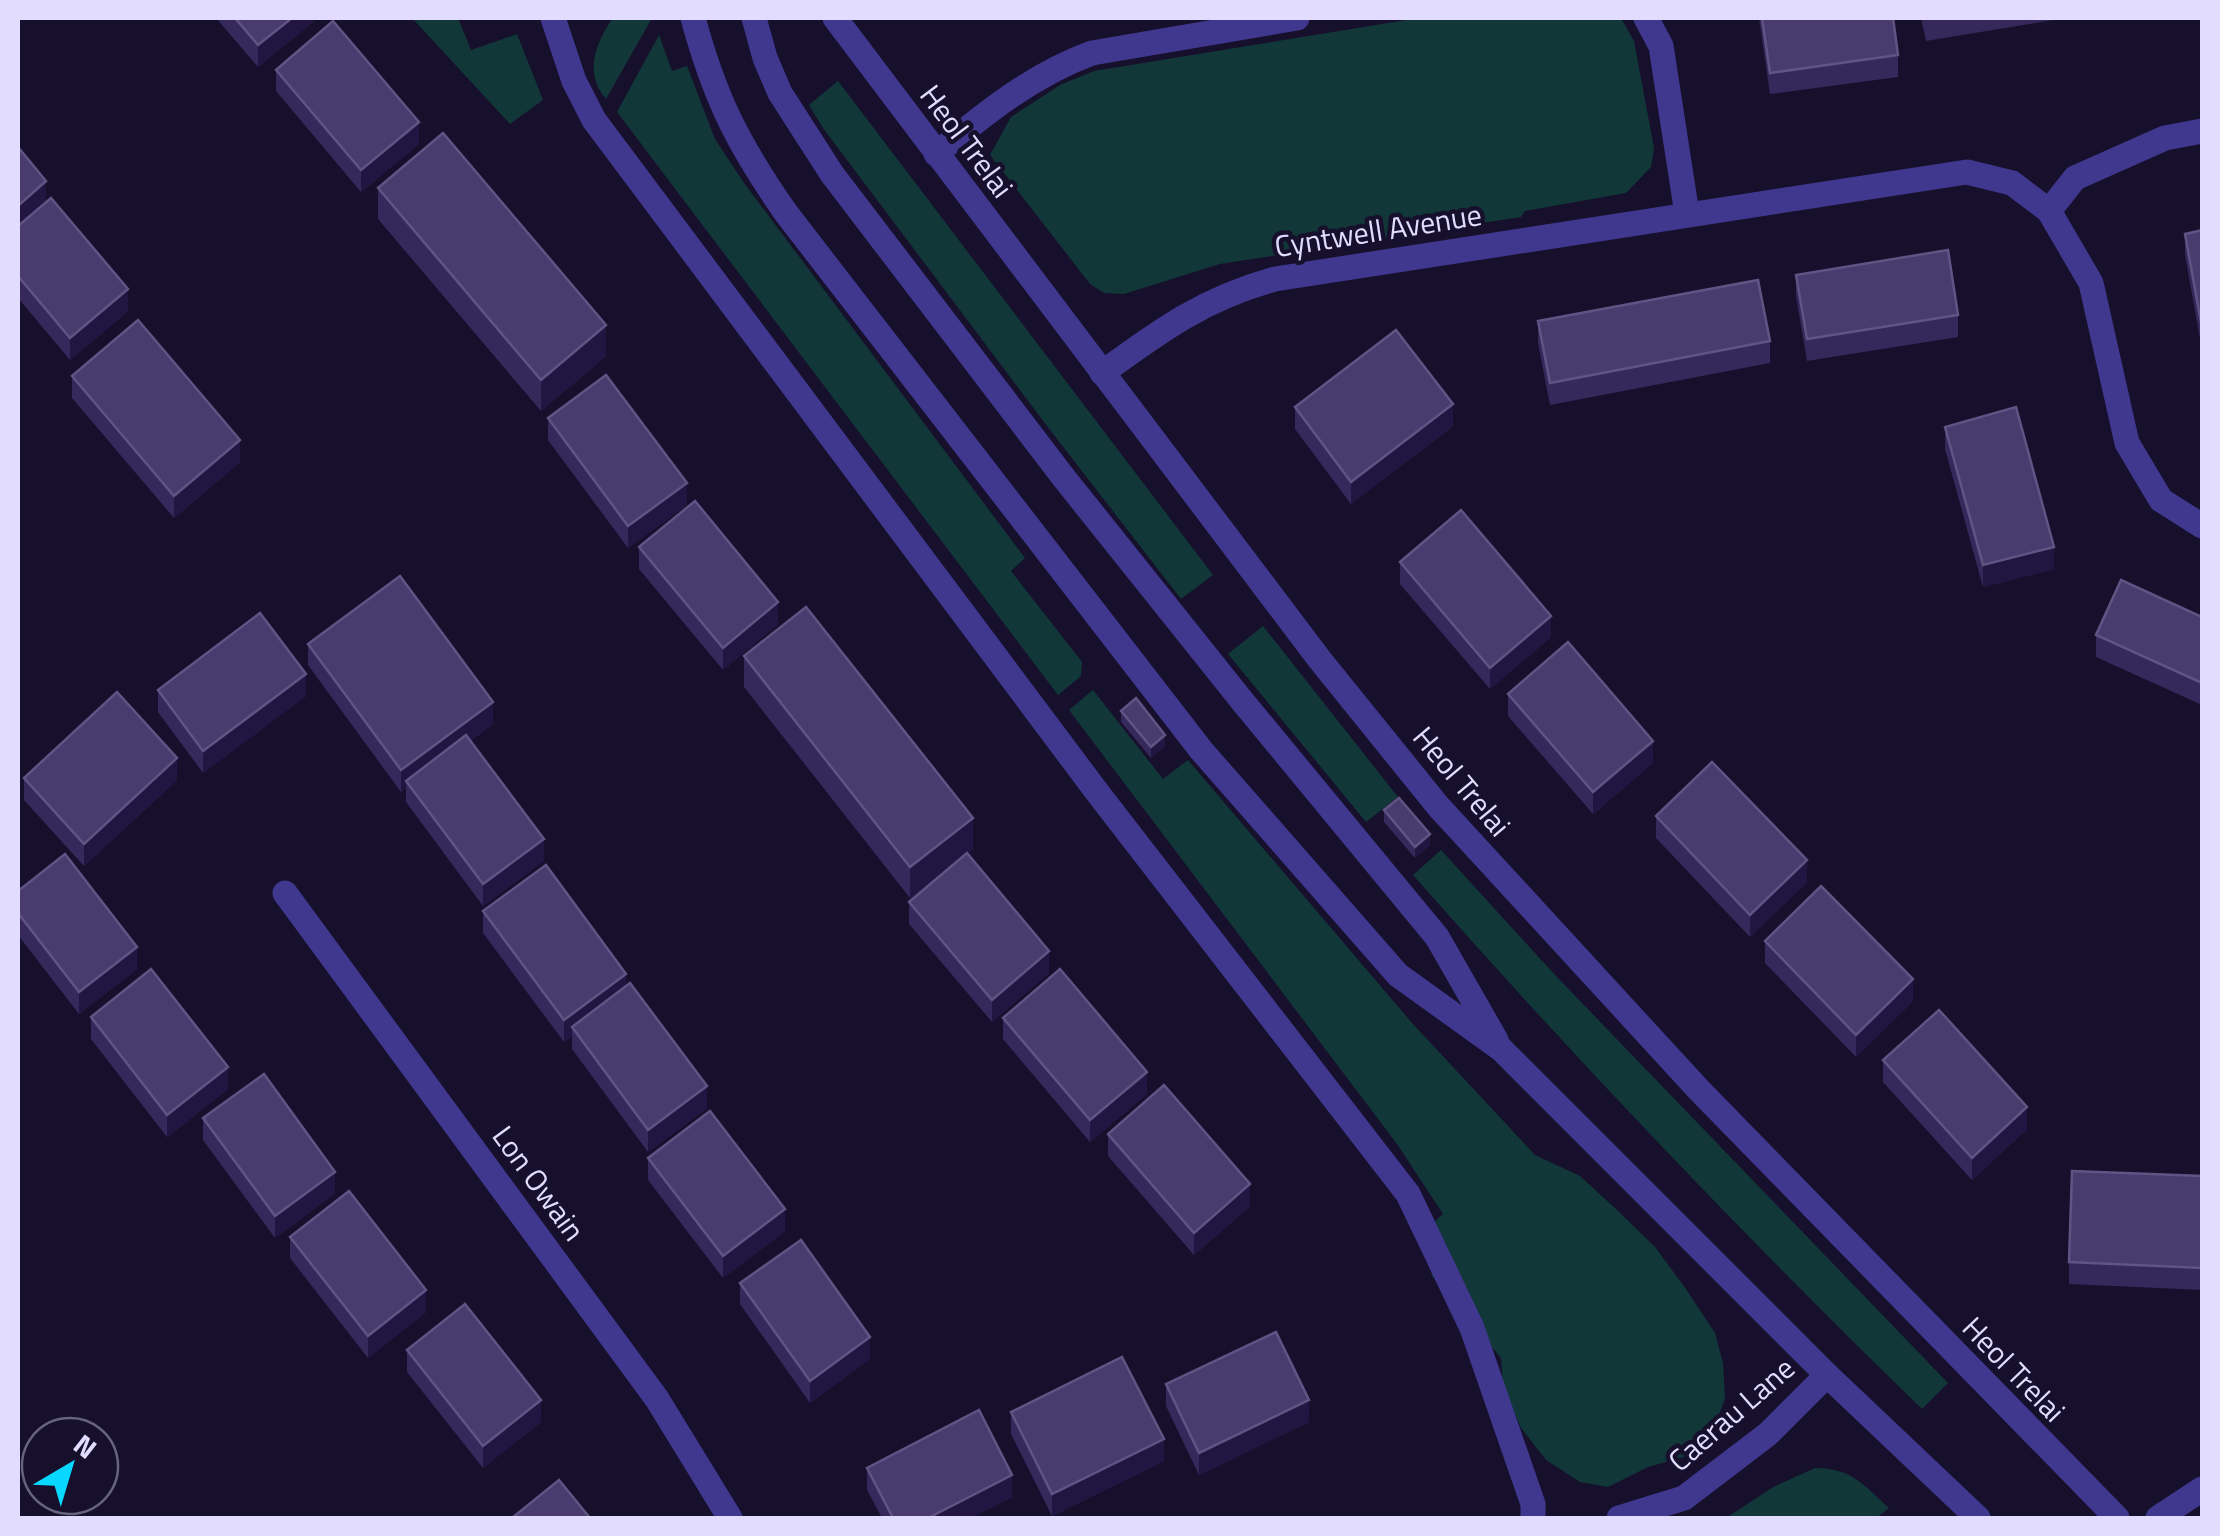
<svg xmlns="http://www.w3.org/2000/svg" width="2220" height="1536" viewBox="0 0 2220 1536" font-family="'Titillium Web',sans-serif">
	<rect width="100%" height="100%" fill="#16102d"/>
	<!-- green -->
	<g fill="#123738">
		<polygon points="412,18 458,18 471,50 517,34 543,100 510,124"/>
		<path d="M613,18H652L606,99C583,73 596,42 613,18Z"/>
		<polygon points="1419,18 1621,18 1634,41 1654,148 1651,167 1626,193 1525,211 1521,217 1220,264 1124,294 1104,293 1090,284 990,155 1011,117 1060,85 1094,71"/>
		<polygon points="659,35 672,71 687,66 715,139 744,183 1025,558 1011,571 1082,662 1081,676 1058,695 617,112"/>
		<polygon points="838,81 1213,575 1181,599 1047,426 823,128 809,105"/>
		<polygon points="1263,626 1398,797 1366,822 1228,654"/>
		<polygon points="1093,690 1163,779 1188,760 1412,1023 1535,1155 1580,1176 1617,1210 1655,1247 1686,1289 1715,1333 1723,1363 1725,1399 1713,1429 1691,1455 1648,1467 1608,1487 1580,1482 1546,1460 1521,1428 1503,1385 1501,1358 1432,1276 1427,1246 1436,1220 1443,1214 1397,1144 1069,710"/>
		<path d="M1441,850L1556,976L1948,1383L1922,1409C1746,1238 1576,1060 1413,875Z"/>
		<path d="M1815,1468C1851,1468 1863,1484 1889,1508L1876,1518H1726L1775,1486Z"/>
	</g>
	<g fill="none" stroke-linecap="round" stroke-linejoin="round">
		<!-- minor -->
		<g stroke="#40388f" stroke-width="25">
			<polyline points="553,18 574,81 594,120 1097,792 1408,1194 1472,1328 1533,1504 1533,1518"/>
			<path d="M693,18C715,99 738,144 786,213L1201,750L1398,975L1501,1049L1827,1375L1978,1518"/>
			<polyline points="754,18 765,58 780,93 832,174 1064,478 1243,702 1437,937 1496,1040"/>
			<polyline points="835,18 1320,660 1438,806 1699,1090 2117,1518"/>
			<polyline points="1646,18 1661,46 1687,214"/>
			<path d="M936,154C984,114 1032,75 1092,53L1297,18"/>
			<polyline points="2049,211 2091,283 2127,443 2161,500 2202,526"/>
			<path d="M1102,373C1161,330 1203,299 1275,279L1967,172L2012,183L2049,211L2075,178L2165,138L2202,131"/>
			<polyline points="285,893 657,1399 730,1518"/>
			<polyline points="2158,1518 2202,1489"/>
		</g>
		<!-- tertiary -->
		<polyline stroke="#40388f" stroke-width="25" points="1619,1518 1684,1498 1768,1434 1827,1375"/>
	</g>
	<!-- wall -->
	<g fill="#35285b">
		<polygon points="216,18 314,18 314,21 258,67"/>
		<polygon points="1759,18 1893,18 1898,55 1898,77 1770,94"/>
		<polygon points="1921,18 2065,18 1926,41"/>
		<polygon points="276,70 419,144 361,192 276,91"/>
		<polygon points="18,147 46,202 128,311 70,360 18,298"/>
		<polygon points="378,188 606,356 541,411 378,219"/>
		<polygon points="2202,230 2202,350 2185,255 2185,234"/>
		<polygon points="1796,275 1958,315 1958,337 1807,361 1796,296"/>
		<polygon points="1538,321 1770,341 1770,363 1550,405 1538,343"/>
		<polygon points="72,376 240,462 174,518 72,398"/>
		<polygon points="1295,407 1453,426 1351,504 1295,429"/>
		<polygon points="548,418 687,505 628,548 548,440"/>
		<polygon points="1945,427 2054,569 1983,587 1945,449"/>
		<polygon points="639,547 778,624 723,670 639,569"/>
		<polygon points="1400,562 1551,637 1490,689 1400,584"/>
		<polygon points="2202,617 2202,705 2096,657 2096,635"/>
		<polygon points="308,644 493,724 470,741 544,861 483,906 406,802 406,788 401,792 308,665"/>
		<polygon points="744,656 973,849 910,898 744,687"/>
		<polygon points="158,690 306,696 203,773 158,712"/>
		<polygon points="1508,694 1653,763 1593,814 1508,716"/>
		<polygon points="1121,711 1165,746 1151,758 1121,722"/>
		<polygon points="24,778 177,780 84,866 24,800"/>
		<polygon points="1384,810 1430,845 1415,858 1384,822"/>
		<polygon points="1656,816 1807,882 1750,937 1656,838"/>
		<polygon points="18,891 137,969 79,1014 18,935"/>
		<polygon points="909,902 1049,973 992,1022 909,924"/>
		<polygon points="483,911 626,986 707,1108 648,1152 572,1049 572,1036 564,1042 483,933"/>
		<polygon points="1765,941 1913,1001 1856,1057 1765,963"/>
		<polygon points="91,1017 228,1089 167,1137 91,1039"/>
		<polygon points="1003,1018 1147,1094 1090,1142 1003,1039"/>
		<polygon points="1883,1060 2027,1129 1972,1180 1883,1082"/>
		<polygon points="203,1118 335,1193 275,1238 203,1140"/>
		<polygon points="1108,1134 1250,1206 1194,1255 1108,1156"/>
		<polygon points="648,1158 785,1231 723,1278 648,1180"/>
		<polygon points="2202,1176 2202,1290 2069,1284 2069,1262"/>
		<polygon points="290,1237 426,1312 368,1358 290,1258"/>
		<polygon points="740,1283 870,1359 810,1403 740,1304"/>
		<polygon points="407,1350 541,1422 483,1468 407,1372"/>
		<polygon points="1166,1384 1309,1422 1199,1475 1166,1406"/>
		<polygon points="1011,1412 1164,1461 1052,1516 1011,1434"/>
		<polygon points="867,1468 1012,1497 970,1518 882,1518 867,1490"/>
	</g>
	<!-- shaded-wall -->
	<g fill="#211641">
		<polygon points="292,18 314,18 314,21 258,67 258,45"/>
		<polygon points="419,122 419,144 361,192 361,170"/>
		<polygon points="46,181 46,203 18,228 18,206"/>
		<polygon points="128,289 128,311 70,360 70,338"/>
		<polygon points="606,325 606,356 541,411 541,380"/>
		<polygon points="1453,404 1453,426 1351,504 1351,482"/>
		<polygon points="240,440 240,462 174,518 174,496"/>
		<polygon points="687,483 687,505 628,548 628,526"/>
		<polygon points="2054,547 2054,569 1983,587 1983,565"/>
		<polygon points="778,602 778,624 723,670 723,648"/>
		<polygon points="1551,616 1551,637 1490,689 1490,668"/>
		<polygon points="306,674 306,696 203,773 203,751"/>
		<polygon points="493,702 493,724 409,785 406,781 406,788 401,792 401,770"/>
		<polygon points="1165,735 1165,746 1151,758 1151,747"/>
		<polygon points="1653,741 1653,763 1593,814 1593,792"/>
		<polygon points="177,758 177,780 84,866 84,844"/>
		<polygon points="973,818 973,849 910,898 910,867"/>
		<polygon points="1430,834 1430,845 1415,858 1415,847"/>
		<polygon points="544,839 544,861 483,906 483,884"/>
		<polygon points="1807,860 1807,882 1750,937 1750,915"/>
		<polygon points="137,947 137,969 79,1014 79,992"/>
		<polygon points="1049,951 1049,973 992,1022 992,1000"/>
		<polygon points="626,974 626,996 572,1027 572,1036 564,1042 564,1020"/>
		<polygon points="1913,979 1913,1001 1856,1057 1856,1035"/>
		<polygon points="228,1067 228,1089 167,1137 167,1115"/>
		<polygon points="1147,1072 1147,1094 1090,1142 1090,1120"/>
		<polygon points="707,1086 707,1108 648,1152 648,1130"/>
		<polygon points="2027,1107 2027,1129 1972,1180 1972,1158"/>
		<polygon points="335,1172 335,1193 275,1238 275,1216"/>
		<polygon points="1250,1184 1250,1206 1194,1255 1194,1233"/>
		<polygon points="785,1209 785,1231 723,1278 723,1256"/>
		<polygon points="426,1290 426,1312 368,1358 368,1336"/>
		<polygon points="870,1337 870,1359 810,1403 810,1381"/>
		<polygon points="541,1400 541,1422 483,1468 483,1446"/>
		<polygon points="1309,1400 1309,1422 1199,1475 1199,1453"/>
		<polygon points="1164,1439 1164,1461 1052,1516 1052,1494"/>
		<polygon points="1012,1475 1012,1497 970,1518 928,1518"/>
	</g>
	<!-- building -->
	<g fill="#483b6d" stroke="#605484" stroke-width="2.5">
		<polygon points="235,18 292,18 258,45"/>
		<polygon points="1762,18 1893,18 1898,55 1770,73"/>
		<polygon points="333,21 419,122 361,170 276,70"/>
		<polygon points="443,133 606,325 541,380 378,188"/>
		<polygon points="18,147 46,181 18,206"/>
		<polygon points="51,198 128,289 70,338 18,276 18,226"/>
		<polygon points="2202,230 2202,328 2185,234"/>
		<polygon points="1948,250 1958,315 1807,339 1796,275"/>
		<polygon points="1758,280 1770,341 1550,383 1538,321"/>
		<polygon points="138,320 240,440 174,496 72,376"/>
		<polygon points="1396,330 1453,404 1351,482 1295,407"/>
		<polygon points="606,375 687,483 628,526 548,418"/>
		<polygon points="2016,407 2054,547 1983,565 1945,427"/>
		<polygon points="695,501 778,602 723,648 639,547"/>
		<polygon points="1461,510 1551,616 1490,668 1400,562"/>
		<polygon points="400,576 493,702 401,770 308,644"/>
		<polygon points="2121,580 2202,617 2202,683 2096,635"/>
		<polygon points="806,607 973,818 910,867 744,656"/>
		<polygon points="260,613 306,674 203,751 158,690"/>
		<polygon points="1568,642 1653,741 1593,792 1508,694"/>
		<polygon points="117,692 177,758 84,844 24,778"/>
		<polygon points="1136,698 1165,735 1151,747 1121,711"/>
		<polygon points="466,735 544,839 483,884 406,781"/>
		<polygon points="1712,762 1807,860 1750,915 1656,816"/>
		<polygon points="1399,798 1430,834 1415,847 1384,810"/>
		<polygon points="967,853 1049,951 992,1000 909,902"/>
		<polygon points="65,854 137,947 79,992 18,913 18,891"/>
		<polygon points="546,865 626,974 564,1020 483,911"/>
		<polygon points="1821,886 1913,979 1856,1035 1765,941"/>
		<polygon points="151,969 228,1067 167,1115 91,1017"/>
		<polygon points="1060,969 1147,1072 1090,1120 1003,1018"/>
		<polygon points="630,983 707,1086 648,1130 572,1027"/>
		<polygon points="1939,1010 2027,1107 1972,1158 1883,1060"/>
		<polygon points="264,1074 335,1172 275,1216 203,1118"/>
		<polygon points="1164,1085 1250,1184 1194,1233 1108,1134"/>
		<polygon points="710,1111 785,1209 723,1256 648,1158"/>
		<polygon points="2072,1171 2202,1176 2202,1268 2069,1262"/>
		<polygon points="349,1191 426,1290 368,1336 290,1237"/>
		<polygon points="801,1240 870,1337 810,1381 740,1283"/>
		<polygon points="465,1304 541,1400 483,1446 407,1350"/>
		<polygon points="1276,1332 1309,1400 1199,1453 1166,1384"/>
		<polygon points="1122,1357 1164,1439 1052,1494 1011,1412"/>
		<polygon points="979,1410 1012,1475 928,1518 893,1518 867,1468"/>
		<polygon points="559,1480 590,1518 512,1518"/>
	</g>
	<g text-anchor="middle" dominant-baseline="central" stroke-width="9" stroke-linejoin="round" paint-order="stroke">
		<!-- street labels -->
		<g font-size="30" fill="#e2dcff" stroke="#16102d">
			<text transform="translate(967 141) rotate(53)">Heol Trelai</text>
			<text transform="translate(1378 230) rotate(-9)">Cyntwell Avenue</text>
			<text transform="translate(1462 781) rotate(50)">Heol Trelai</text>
			<text transform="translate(539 1183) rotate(54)">Lon Owain</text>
			<text transform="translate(2014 1369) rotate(46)">Heol Trelai</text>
			<text transform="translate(1731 1414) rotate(-41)">Caerau Lane</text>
		</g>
	</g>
	<!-- border -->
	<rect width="2220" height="1536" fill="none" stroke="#e2dcff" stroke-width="40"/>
	<!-- north arrow -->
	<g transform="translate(70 1466) rotate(38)"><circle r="48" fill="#16102d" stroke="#686281" stroke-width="2.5"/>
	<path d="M0-8L18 38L0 25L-18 38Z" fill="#08d8ff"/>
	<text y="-15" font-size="28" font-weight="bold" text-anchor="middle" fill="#e2dcff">N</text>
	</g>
</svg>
